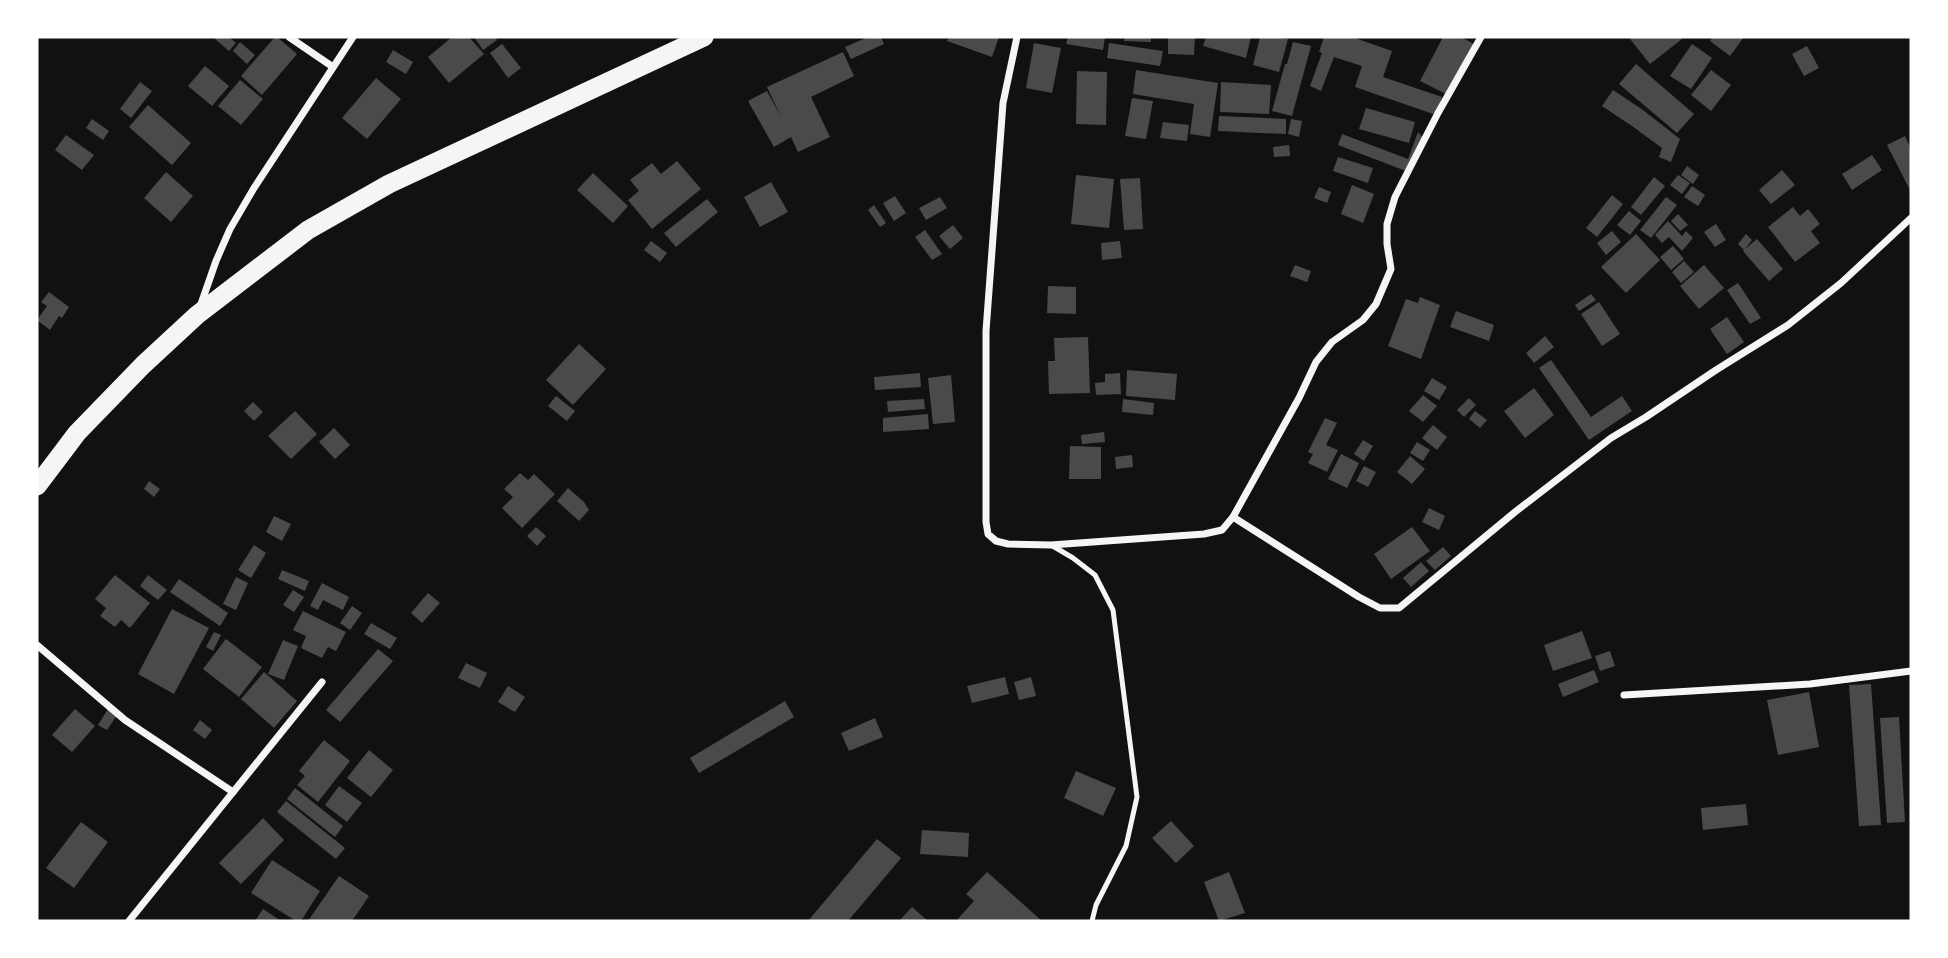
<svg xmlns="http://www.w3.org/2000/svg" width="1948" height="958" viewBox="0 0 1948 958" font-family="'IBM Plex Sans',sans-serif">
	<rect width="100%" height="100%" fill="#111"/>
	<!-- building -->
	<g fill="#4a4a4a">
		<polygon points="217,37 229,37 236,43 229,51 215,39"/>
		<polygon points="275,37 277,37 297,54 262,95 241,76"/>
		<polygon points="452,37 469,37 484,54 449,83 428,57"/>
		<polygon points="474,37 495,37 497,40 483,50"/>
		<polygon points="868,37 881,37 884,44 851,59 845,47"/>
		<polygon points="949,37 999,37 992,57 947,41"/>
		<polygon points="1068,37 1105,37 1103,50 1066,44"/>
		<polygon points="1125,37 1151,37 1151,42 1124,41"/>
		<polygon points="1168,37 1195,37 1194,55 1168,54"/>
		<polygon points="1206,37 1251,37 1246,58 1203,46"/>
		<polygon points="1260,37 1280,37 1288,39 1279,72 1253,65"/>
		<polygon points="1324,37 1352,37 1392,51 1383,77 1442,97 1436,115 1355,87 1362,66 1334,57 1321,91 1310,86 1322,53 1319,52"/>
		<polygon points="1443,37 1461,37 1474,44 1448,95 1420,81"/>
		<polygon points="1633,37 1680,37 1682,39 1650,64 1630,39"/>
		<polygon points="1713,37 1744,37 1730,56 1710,41"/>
		<polygon points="240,42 255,55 247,64 233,51"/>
		<polygon points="1293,42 1311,46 1292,116 1272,111 1285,64 1287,64"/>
		<polygon points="1034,43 1061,48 1052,93 1026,88"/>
		<polygon points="1109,43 1163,51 1160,66 1107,58"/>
		<polygon points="502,44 521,68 508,78 490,53"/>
		<polygon points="1692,44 1712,58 1691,89 1670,76"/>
		<polygon points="1807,46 1819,68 1804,76 1792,54"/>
		<polygon points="393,50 413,62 406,74 386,62"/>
		<polygon points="843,52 854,76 811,97 830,137 798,152 791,137 774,147 748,101 767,91 781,117 767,87"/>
		<polygon points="1636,64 1694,114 1677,133 1619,84"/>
		<polygon points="205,66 229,86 212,106 188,86"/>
		<polygon points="1136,70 1218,83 1210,137 1190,134 1194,104 1133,94"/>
		<polygon points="1711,70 1731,85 1711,111 1691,95"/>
		<polygon points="1077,71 1107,72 1106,125 1076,124"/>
		<polygon points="376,78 401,99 367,139 342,118"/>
		<polygon points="240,80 263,99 241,125 218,106"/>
		<polygon points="140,82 152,91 131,118 120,109"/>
		<polygon points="1221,82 1271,85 1269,114 1220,112"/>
		<polygon points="1613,90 1643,110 1680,139 1671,162 1659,157 1662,148 1632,126 1602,106"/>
		<polygon points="1132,98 1153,101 1146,139 1125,136"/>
		<polygon points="148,105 191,143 172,165 129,127"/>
		<polygon points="1366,108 1415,122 1409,143 1359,129"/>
		<polygon points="1219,116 1286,119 1286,134 1218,131"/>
		<polygon points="92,119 109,131 103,140 86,128"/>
		<polygon points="1291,119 1302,121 1299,137 1288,134"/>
		<polygon points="1163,122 1189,125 1187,141 1160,138"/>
		<polygon points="1418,132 1424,139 1411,173 1338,145 1342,134 1408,159"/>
		<polygon points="66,135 94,155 82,170 55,150"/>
		<polygon points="1905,136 1911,149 1911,192 1887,145"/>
		<polygon points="1289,145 1290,156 1274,157 1273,147"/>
		<polygon points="1872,155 1882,170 1852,190 1842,174"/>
		<polygon points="1338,157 1373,168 1368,183 1333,171"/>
		<polygon points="677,161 701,189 652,229 628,200 639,191 630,180 652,163 661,174"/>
		<polygon points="1687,166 1699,175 1693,184 1681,175"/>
		<polygon points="1782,170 1795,185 1771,204 1759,190"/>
		<polygon points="166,172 193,196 171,222 144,198"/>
		<polygon points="593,173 628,206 613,223 577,190"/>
		<polygon points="1076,175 1114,179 1109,228 1071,224"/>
		<polygon points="1678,175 1690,183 1682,194 1670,185"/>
		<polygon points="1654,177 1665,186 1641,215 1631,207"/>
		<polygon points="1140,178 1143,229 1124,230 1120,179"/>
		<polygon points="771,182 788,212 760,227 744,197"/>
		<polygon points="1352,185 1374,194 1363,223 1341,214"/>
		<polygon points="1692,186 1705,195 1698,206 1684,197"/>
		<polygon points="1319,187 1331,192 1327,203 1314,198"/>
		<polygon points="1612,195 1623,204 1597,237 1586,228"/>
		<polygon points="895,196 906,213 894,221 883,203"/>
		<polygon points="940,197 947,208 926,220 919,208"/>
		<polygon points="1666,197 1677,205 1651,238 1640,230"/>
		<polygon points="707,199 718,212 676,247 664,233"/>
		<polygon points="874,205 886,223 880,227 868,210"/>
		<polygon points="1793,207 1800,216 1808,209 1820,224 1811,231 1820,243 1795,262 1768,227"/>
		<polygon points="1629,211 1641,221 1630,235 1617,225"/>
		<polygon points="1678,214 1688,225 1680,231 1671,221"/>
		<polygon points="1668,221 1682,236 1686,231 1693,238 1682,251 1669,237 1662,243 1655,235"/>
		<polygon points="1716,224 1726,240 1715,247 1704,232"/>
		<polygon points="953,225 963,238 950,249 939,236"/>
		<polygon points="925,230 942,254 932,260 915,237"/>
		<polygon points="1612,231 1621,242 1606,255 1597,243"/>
		<polygon points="1636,234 1660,260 1626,293 1601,267"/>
		<polygon points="1746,234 1752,240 1745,249 1757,239 1783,269 1769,281 1743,251 1744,250 1738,244"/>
		<polygon points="651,241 667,253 660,262 644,250"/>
		<polygon points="1120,241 1122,258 1102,260 1101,243"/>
		<polygon points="1673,246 1684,259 1671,270 1660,257"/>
		<polygon points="1684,261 1694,272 1681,283 1672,272"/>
		<polygon points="1295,265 1311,271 1307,282 1290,276"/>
		<polygon points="1704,265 1724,288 1699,309 1680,286"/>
		<polygon points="1738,283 1761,318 1750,324 1727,290"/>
		<polygon points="1048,286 1076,287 1076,314 1047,313"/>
		<polygon points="49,292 69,307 62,318 59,316 50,330 37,320 47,306 41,302"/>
		<polygon points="1591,294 1596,300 1579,311 1575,305"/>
		<polygon points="1420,297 1440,305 1421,359 1388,346 1406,299 1418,303"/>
		<polygon points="1599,302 1620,334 1602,346 1581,314"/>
		<polygon points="1456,311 1494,325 1489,341 1450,327"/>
		<polygon points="1727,317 1744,342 1727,354 1710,329"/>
		<polygon points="1545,336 1554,347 1534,363 1526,353"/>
		<polygon points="1088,337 1090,393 1049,394 1048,361 1055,361 1054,338"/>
		<polygon points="579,344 606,369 573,405 546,380"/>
		<polygon points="1551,360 1591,417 1622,396 1632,411 1589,440 1539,368"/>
		<polygon points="1127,370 1177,374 1175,400 1126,396"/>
		<polygon points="920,373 921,387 875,390 874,377"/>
		<polygon points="1120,373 1121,394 1096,395 1095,383 1105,382 1105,374"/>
		<polygon points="951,375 955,422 933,424 928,378"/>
		<polygon points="1432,378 1447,387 1439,400 1424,391"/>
		<polygon points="1534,388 1554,415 1525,438 1504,411"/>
		<polygon points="1423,395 1437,406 1423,422 1409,411"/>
		<polygon points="556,396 575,411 567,421 548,406"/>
		<polygon points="1469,398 1476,405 1464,417 1457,410"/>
		<polygon points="924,399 925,409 888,412 887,401"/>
		<polygon points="1123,399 1154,403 1153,415 1122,412"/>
		<polygon points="253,402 263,412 254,421 244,411"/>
		<polygon points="295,411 317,434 291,459 268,436"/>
		<polygon points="1475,411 1487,420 1480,428 1469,419"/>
		<polygon points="928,414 929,429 883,432 883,418"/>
		<polygon points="1325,418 1337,423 1326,445 1338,450 1327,472 1308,463 1313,454 1308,452"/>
		<polygon points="1433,425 1447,437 1437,450 1422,438"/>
		<polygon points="334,428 350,445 335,459 319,442"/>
		<polygon points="1104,432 1105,442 1082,444 1081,435"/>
		<polygon points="1363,440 1373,446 1364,461 1354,454"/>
		<polygon points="1417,442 1430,450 1423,461 1410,453"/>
		<polygon points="1070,446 1101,447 1101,479 1069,479"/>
		<polygon points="1341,454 1359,463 1347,488 1328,479"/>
		<polygon points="1132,455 1133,467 1116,469 1115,457"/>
		<polygon points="1410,456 1425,469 1412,484 1397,472"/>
		<polygon points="1364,466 1376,472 1368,487 1356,481"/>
		<polygon points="520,473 528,480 534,474 555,494 522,528 502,508 513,497 504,489"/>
		<polygon points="149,481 160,489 154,497 144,489"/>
		<polygon points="568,488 584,502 589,510 579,521 557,501"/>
		<polygon points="1429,508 1445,516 1439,530 1422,522"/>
		<polygon points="274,516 291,524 282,541 266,532"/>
		<polygon points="536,527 546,536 537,546 527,536"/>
		<polygon points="1412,527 1430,551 1391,579 1374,554"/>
		<polygon points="254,545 266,553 251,578 238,570"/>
		<polygon points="1443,547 1451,556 1435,570 1426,561"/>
		<polygon points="1421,562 1429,571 1411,587 1403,578"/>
		<polygon points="282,570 309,581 305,591 278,579"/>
		<polygon points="115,575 150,603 130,628 121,620 115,627 100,616 106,608 95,599"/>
		<polygon points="148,575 167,590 158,600 140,586"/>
		<polygon points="236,577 248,583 236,610 223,604"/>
		<polygon points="179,579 228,613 220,626 170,592"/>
		<polygon points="322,583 349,597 343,610 323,600 318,610 310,606"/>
		<polygon points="293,590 304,597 294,612 283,605"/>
		<polygon points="428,593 440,603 422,623 411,613"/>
		<polygon points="352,606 362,613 350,630 340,623"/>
		<polygon points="172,609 209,628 174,694 138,674"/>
		<polygon points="303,611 346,632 336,651 328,647 322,658 301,648 306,636 293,630"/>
		<polygon points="371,623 397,638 390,649 364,634"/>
		<polygon points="1582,631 1592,658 1553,671 1544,645"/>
		<polygon points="214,632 221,635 213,651 206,647"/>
		<polygon points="226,639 262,667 239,697 203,669"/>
		<polygon points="283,640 298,646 284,680 268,674"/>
		<polygon points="378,649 393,661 340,722 326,710"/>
		<polygon points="1610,651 1615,666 1600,671 1595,656"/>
		<polygon points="466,663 487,673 480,688 458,678"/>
		<polygon points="1594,670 1599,682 1563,697 1558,684"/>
		<polygon points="264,672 297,701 274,728 241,699"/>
		<polygon points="1005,677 1009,694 972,703 967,686"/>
		<polygon points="1031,677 1036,696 1019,700 1014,682"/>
		<polygon points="1871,684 1881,825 1859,826 1849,685"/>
		<polygon points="508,686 525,697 515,712 498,702"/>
		<polygon points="1809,692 1819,747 1778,755 1767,700"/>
		<polygon points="785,701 794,717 699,773 690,758"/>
		<polygon points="75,709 95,726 72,752 52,735"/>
		<polygon points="108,709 117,715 107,730 98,725"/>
		<polygon points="1899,717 1905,822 1887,823 1880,718"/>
		<polygon points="875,718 883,737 849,751 841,733"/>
		<polygon points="200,720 212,730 205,739 193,730"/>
		<polygon points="324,740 350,761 318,802 297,785 305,776 299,771"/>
		<polygon points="369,750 393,770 371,797 347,778"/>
		<polygon points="1076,771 1116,788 1103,816 1064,798"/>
		<polygon points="339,786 362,803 347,822 325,805"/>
		<polygon points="295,788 343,826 335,837 287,799"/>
		<polygon points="286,801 345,848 336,859 277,812"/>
		<polygon points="1746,804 1748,825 1703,830 1701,808"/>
		<polygon points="263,818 284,840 241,884 219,863"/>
		<polygon points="1171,821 1194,846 1176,863 1152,838"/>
		<polygon points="81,822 108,842 74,888 46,868"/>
		<polygon points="922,830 969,833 968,857 920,854"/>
		<polygon points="877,839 901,858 848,921 808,921"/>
		<polygon points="272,860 320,891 301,921 296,921 251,893"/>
		<polygon points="987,872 1042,921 956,921 974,901 966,894"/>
		<polygon points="1229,872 1245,913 1219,921 1204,882"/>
		<polygon points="339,876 369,896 352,921 308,921"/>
		<polygon points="912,907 928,921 899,921"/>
		<polygon points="263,909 281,921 255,921"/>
	</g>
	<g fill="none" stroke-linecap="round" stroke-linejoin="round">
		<!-- service -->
		<polyline stroke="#f5f5f5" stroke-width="5" points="1051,545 1073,558 1095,575 1113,610 1137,797 1126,846 1096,905 1092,921"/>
		<!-- minor -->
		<g stroke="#f5f5f5" stroke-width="7">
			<polyline points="289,37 333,67"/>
			<polyline points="1017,37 1003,103 986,331 986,522 988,534 996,541 1008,544 1051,545 1204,534 1222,530 1233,517 1299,398 1316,362 1332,342 1363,320 1376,304 1391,269 1387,244 1387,224 1395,197 1438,113 1481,37"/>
			<polyline points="201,304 216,261 230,229 254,188 353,37"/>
			<polyline points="1233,517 1359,597 1380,608 1399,608 1515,512 1611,438 1646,417 1716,370 1788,325 1841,283 1911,218"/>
			<polyline points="37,645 125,720 233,792"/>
			<polyline points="1624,695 1810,684 1911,671"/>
			<polyline points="129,921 322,682"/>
		</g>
		<!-- trunk -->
		<polyline stroke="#f5f5f5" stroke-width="19" points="37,486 77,433 143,365 197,315 308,230 389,184 704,37"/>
	</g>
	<!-- border -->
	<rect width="1948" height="958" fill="none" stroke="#ffffff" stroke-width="77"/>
</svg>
